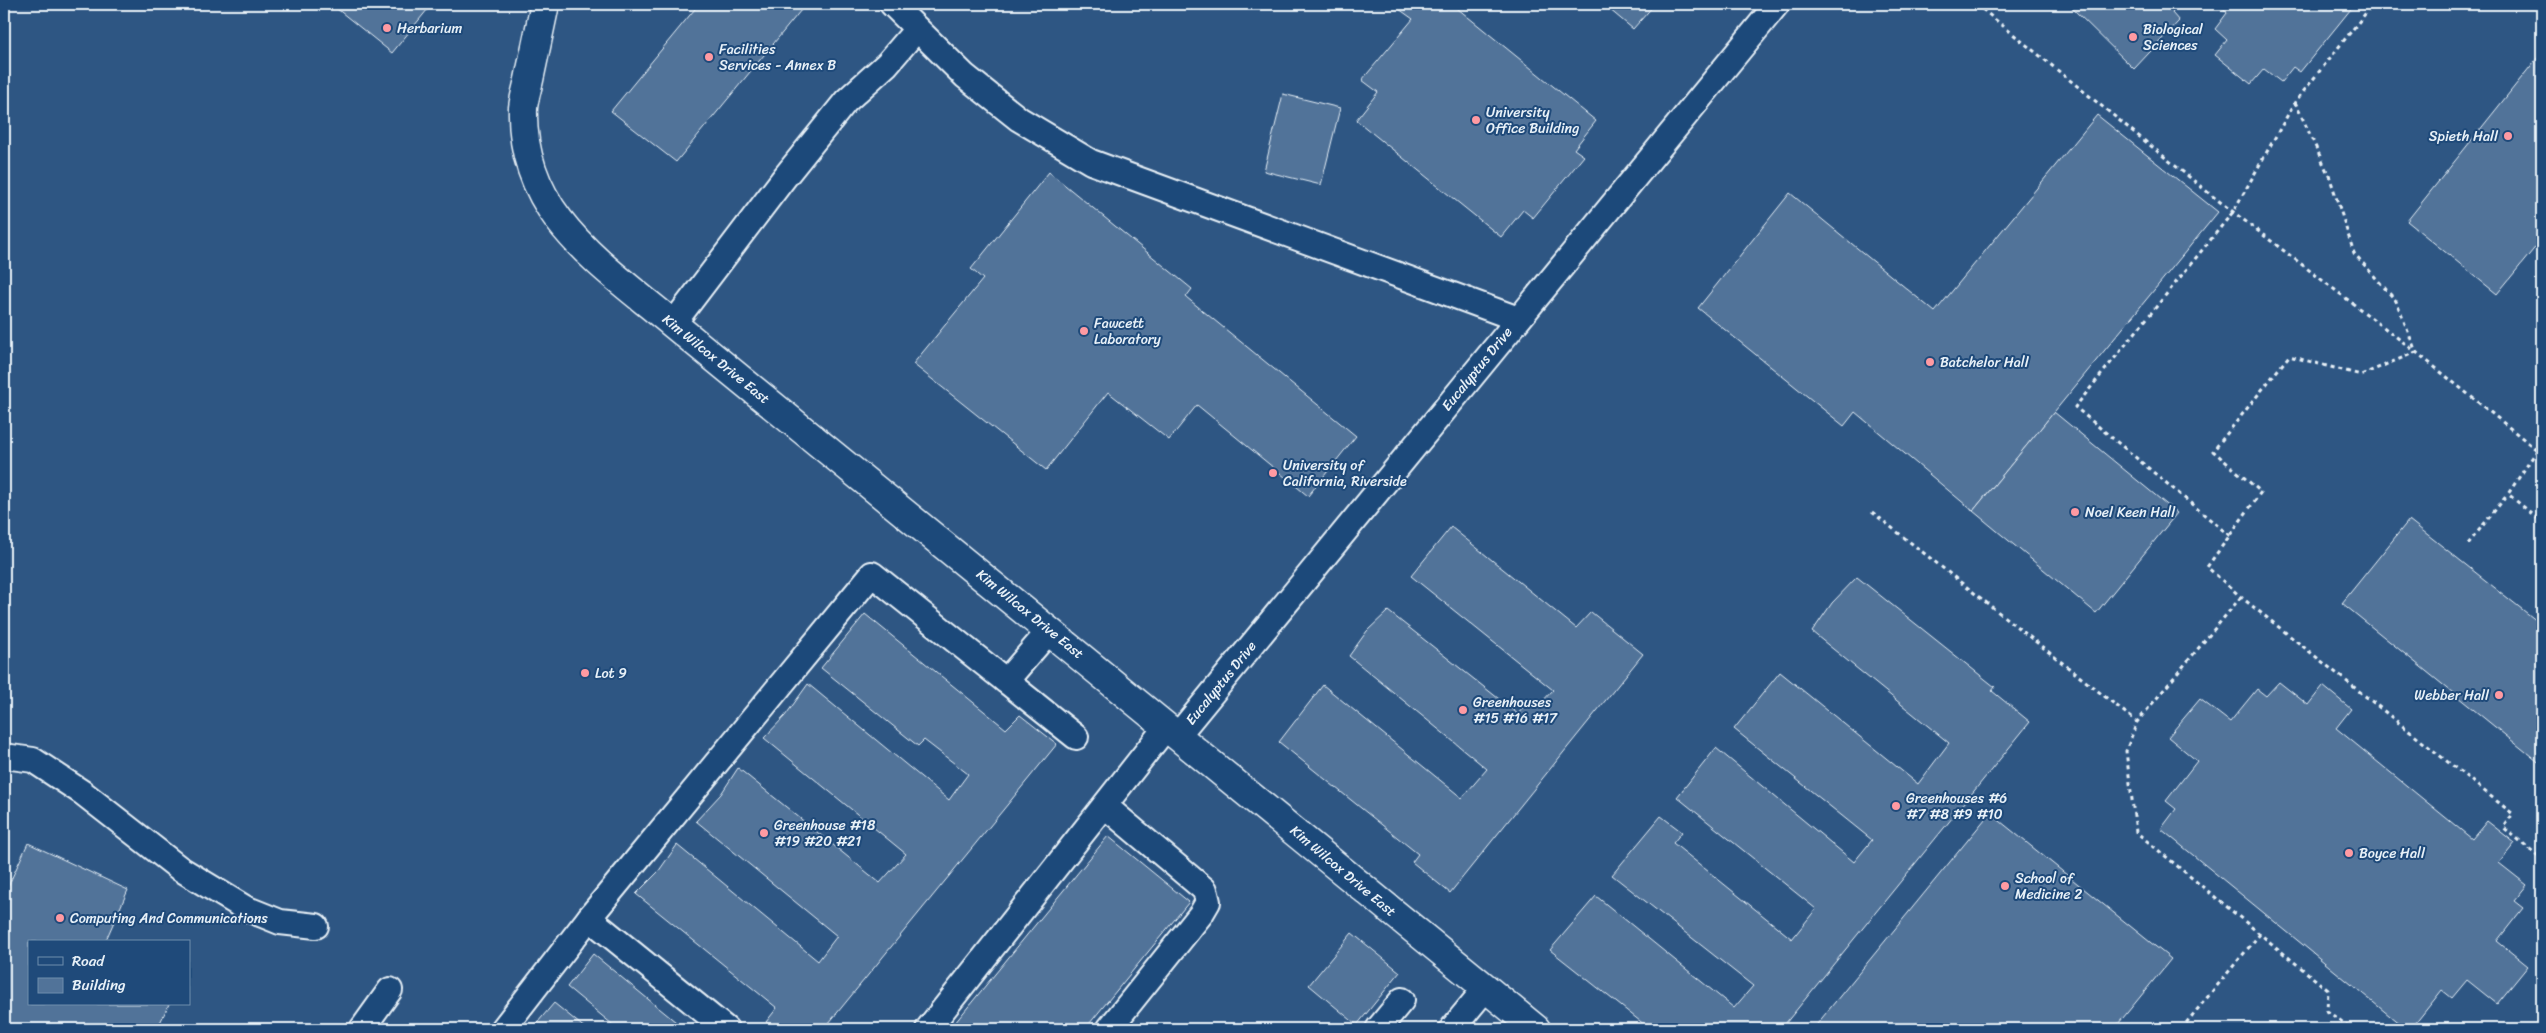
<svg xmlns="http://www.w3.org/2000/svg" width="2546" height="1033" viewBox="0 0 2546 1033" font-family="Sriracha,sans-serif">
	<rect width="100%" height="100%" fill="#1f4a7a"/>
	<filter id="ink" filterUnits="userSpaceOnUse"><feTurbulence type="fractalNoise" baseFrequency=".02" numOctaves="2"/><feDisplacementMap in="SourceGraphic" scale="10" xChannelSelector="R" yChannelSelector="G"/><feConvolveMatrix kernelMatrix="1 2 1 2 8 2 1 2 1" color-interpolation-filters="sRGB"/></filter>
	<g filter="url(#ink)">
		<!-- built -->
		<path fill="#2e5683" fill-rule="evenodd" d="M4,4H2542V1029H4ZM29,942H189V1004H29Z"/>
		<!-- building -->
		<g fill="#517399" stroke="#e8f1f8">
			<polygon points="331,4 432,4 392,53"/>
			<polygon points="699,4 806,4 676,162 611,111"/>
			<polygon points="1404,4 1452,4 1596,121 1574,149 1584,156 1533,218 1523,210 1501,237 1356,120 1378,92 1362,80 1413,19 1399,9"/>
			<polygon points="1603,4 1655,4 1633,29"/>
			<polygon points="2068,4 2181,4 2172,13 2179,21 2134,69"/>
			<polygon points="2226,4 2355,4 2300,72 2293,67 2281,82 2264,69 2251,84 2215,55 2227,40 2215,29 2227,13 2223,8"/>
			<polygon points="2542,52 2542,239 2497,294 2407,221"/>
			<polygon points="1283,94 1340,108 1321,185 1264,171"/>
			<polygon points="2097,115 2218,212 1973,511 1855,412 1844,426 1698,308 1790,193 1935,312"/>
			<polygon points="1049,172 1192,289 1186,297 1356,436 1308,496 1197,405 1169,440 1108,392 1046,470 913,364 983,279 971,269"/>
			<polygon points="2054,412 2177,513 2096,613 1973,511"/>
			<polygon points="2409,520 2542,625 2542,765 2342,603"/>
			<polygon points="1451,527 1576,628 1591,612 1643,654 1450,893 1412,862 1418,854 1279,742 1323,685 1462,798 1487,769 1349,656 1367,631 1388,611 1518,714 1531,698 1539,705 1553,690 1411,576"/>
			<polygon points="1857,577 1995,687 1992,691 2030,722 1781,1029 1650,1029 1550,950 1596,896 1734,1008 1753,986 1612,875 1661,816 1682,832 1673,843 1792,939 1816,909 1677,797 1716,748 1854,862 1872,840 1734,729 1780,672 1918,784 1949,743 1812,632 1832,603"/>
			<polygon points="865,614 1006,729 1020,715 1057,744 824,1029 774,1029 766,1022 777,1008 636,894 658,872 677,845 818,961 837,936 696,821 721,794 738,768 880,883 906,854 764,738 785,716 808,684 949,800 968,774 924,740 918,746 821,668"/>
			<polygon points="2279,682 2308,705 2323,686 2351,709 2336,728 2472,839 2487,821 2515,843 2499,863 2527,885 2514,901 2523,908 2497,941 2528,966 2497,1004 2467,980 2452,998 2442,990 2411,1029 2406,1029 2161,829 2176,809 2166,801 2197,761 2168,737 2200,699 2230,722 2257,689 2266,696"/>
			<polygon points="1990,813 2171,959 2114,1029 1813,1029"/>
			<polygon points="1108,836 1189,902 1085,1029 950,1029"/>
			<polygon points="28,843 128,890 105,942 29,942 29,1004 169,1004 157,1029 4,1029 4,895"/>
			<polygon points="1352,933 1400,972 1357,1025 1309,985"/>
			<polygon points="593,954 676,1022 670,1029 618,1029 567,987"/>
			<polygon points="554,1003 586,1029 532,1029"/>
		</g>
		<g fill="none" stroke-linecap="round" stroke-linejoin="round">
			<!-- lane casing -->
			<g stroke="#e8f1f8" stroke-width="28">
				<g id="lane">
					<polyline points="892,4 965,76 1019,119 1091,162 1518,319"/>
					<polyline points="673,324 784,178 846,101 887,64 917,29"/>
					<polyline points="1050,630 1006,681 1076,737"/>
					<polyline points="1178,735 1777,4"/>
					<polyline points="4,756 33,760 83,793 179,868 245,908 280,922 316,926"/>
					<polyline points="1105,806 1205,890 1208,902 1201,914 1109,1029"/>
					<polyline points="589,918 726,1029"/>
					<polyline points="362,1029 390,990"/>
					<polyline points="503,1029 589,918 872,574 1006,681"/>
					<polyline points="928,1029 1167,726"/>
					<polyline points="1378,1029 1402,1000"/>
					<polyline points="1452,1029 1485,989"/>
				</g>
			</g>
			<!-- secondary casing -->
			<g stroke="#e8f1f8" stroke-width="31">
				<path id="secondary" d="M545,4C540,27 535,51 530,75C528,86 524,97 523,108C520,214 600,263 673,324L1536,1029"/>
			</g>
			<!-- path -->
			<g stroke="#e8f1f8" stroke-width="3" stroke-dasharray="4 4" stroke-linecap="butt">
				<polyline points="1976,4 2215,198 2416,352 2537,450"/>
				<polyline points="2295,102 2330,178 2354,253 2396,301 2416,352 2361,375 2289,356 2213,451 2261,492 2207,567 2241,597 2513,814 2503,827 2542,859"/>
				<polyline points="2542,443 2508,494 2542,522"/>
				<polyline points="1872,512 2137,722"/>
				<polyline points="2230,536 2075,407 2233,212 2295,102 2373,4"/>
				<polyline points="2468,544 2508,494"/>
				<polyline points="2241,597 2137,722 2126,751 2136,832 2328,990 2327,1011 2352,1029"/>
				<polyline points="2181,1029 2260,934"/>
			</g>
			<!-- lane -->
			<use href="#lane" stroke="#1f4a7a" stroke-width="24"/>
			<!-- secondary -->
			<use href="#secondary" stroke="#1f4a7a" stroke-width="28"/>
		</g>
	</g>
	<!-- markers -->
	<g fill="#ff9aa2" stroke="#1f4a7a" stroke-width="2">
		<circle cx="387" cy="28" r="5"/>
		<circle cx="2133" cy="37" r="5"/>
		<circle cx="709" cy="57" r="5"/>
		<circle cx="1476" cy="120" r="5"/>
		<circle cx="2508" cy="136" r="5"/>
		<circle cx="1084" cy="331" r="5"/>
		<circle cx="1930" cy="362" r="5"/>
		<circle cx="1273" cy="473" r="5"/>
		<circle cx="2075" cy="512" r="5"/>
		<circle cx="585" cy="673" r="5"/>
		<circle cx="2499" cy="695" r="5"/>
		<circle cx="1463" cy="710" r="5"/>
		<circle cx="1896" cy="806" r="5"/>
		<circle cx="764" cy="833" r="5"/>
		<circle cx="2349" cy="853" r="5"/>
		<circle cx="2005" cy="886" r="5"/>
		<circle cx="60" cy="918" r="5"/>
	</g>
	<g text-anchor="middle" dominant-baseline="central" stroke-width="4" stroke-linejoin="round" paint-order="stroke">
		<!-- poi labels -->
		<g font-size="14" fill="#e8f1f8" stroke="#1f4a7a" text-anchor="start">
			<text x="397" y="28">Herbarium</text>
			<text x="2143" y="29">Biological<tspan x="2143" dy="16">Sciences</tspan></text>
			<text x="719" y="49">Facilities<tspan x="719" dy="16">Services - Annex B</tspan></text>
			<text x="1486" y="112">University<tspan x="1486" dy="16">Office Building</tspan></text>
			<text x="2498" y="136" text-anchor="end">Spieth Hall</text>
			<text x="1094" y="323">Fawcett<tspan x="1094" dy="16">Laboratory</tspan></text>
			<text x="1940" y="362">Batchelor Hall</text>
			<text x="1283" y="465">University of<tspan x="1283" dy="16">California, Riverside</tspan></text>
			<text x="2085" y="512">Noel Keen Hall</text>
			<text x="595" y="673">Lot 9</text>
			<text x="2489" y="695" text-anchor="end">Webber Hall</text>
			<text x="1473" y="702">Greenhouses<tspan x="1473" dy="16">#15 #16 #17</tspan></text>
			<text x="1906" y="798">Greenhouses #6<tspan x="1906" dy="16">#7 #8 #9 #10</tspan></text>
			<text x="774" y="825">Greenhouse #18<tspan x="774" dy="16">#19 #20 #21</tspan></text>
			<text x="2359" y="853">Boyce Hall</text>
			<text x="2015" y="878">School of<tspan x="2015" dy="16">Medicine 2</tspan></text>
			<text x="70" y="918">Computing And Communications</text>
		</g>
		<!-- street labels -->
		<g font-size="14" fill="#e8f1f8" stroke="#1f4a7a">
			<text transform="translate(716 359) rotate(39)">Kim Wilcox Drive East</text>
			<text transform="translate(1477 369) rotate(-51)">Eucalyptus Drive</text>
			<text transform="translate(1030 614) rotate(39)">Kim Wilcox Drive East</text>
			<text transform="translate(1221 683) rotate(-51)">Eucalyptus Drive</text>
			<text transform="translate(1343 871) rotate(40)">Kim Wilcox Drive East</text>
		</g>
	</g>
	<!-- margin -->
	<rect width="2546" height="1033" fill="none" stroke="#1f4a7a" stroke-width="20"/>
	<rect x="10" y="10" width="2526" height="1013" fill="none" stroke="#e8f1f8" stroke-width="2" filter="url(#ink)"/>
	<!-- legend -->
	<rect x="28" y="940" width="162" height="65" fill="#1f4a7a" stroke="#6f8dac"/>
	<rect x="38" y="957" width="25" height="8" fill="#1f4a7a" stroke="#6f8dac"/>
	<text x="72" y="966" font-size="15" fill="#e8f1f8">Road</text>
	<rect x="38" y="978" width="25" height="15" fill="#517399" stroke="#6f8dac"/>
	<text x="72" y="990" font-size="15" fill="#e8f1f8">Building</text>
</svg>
